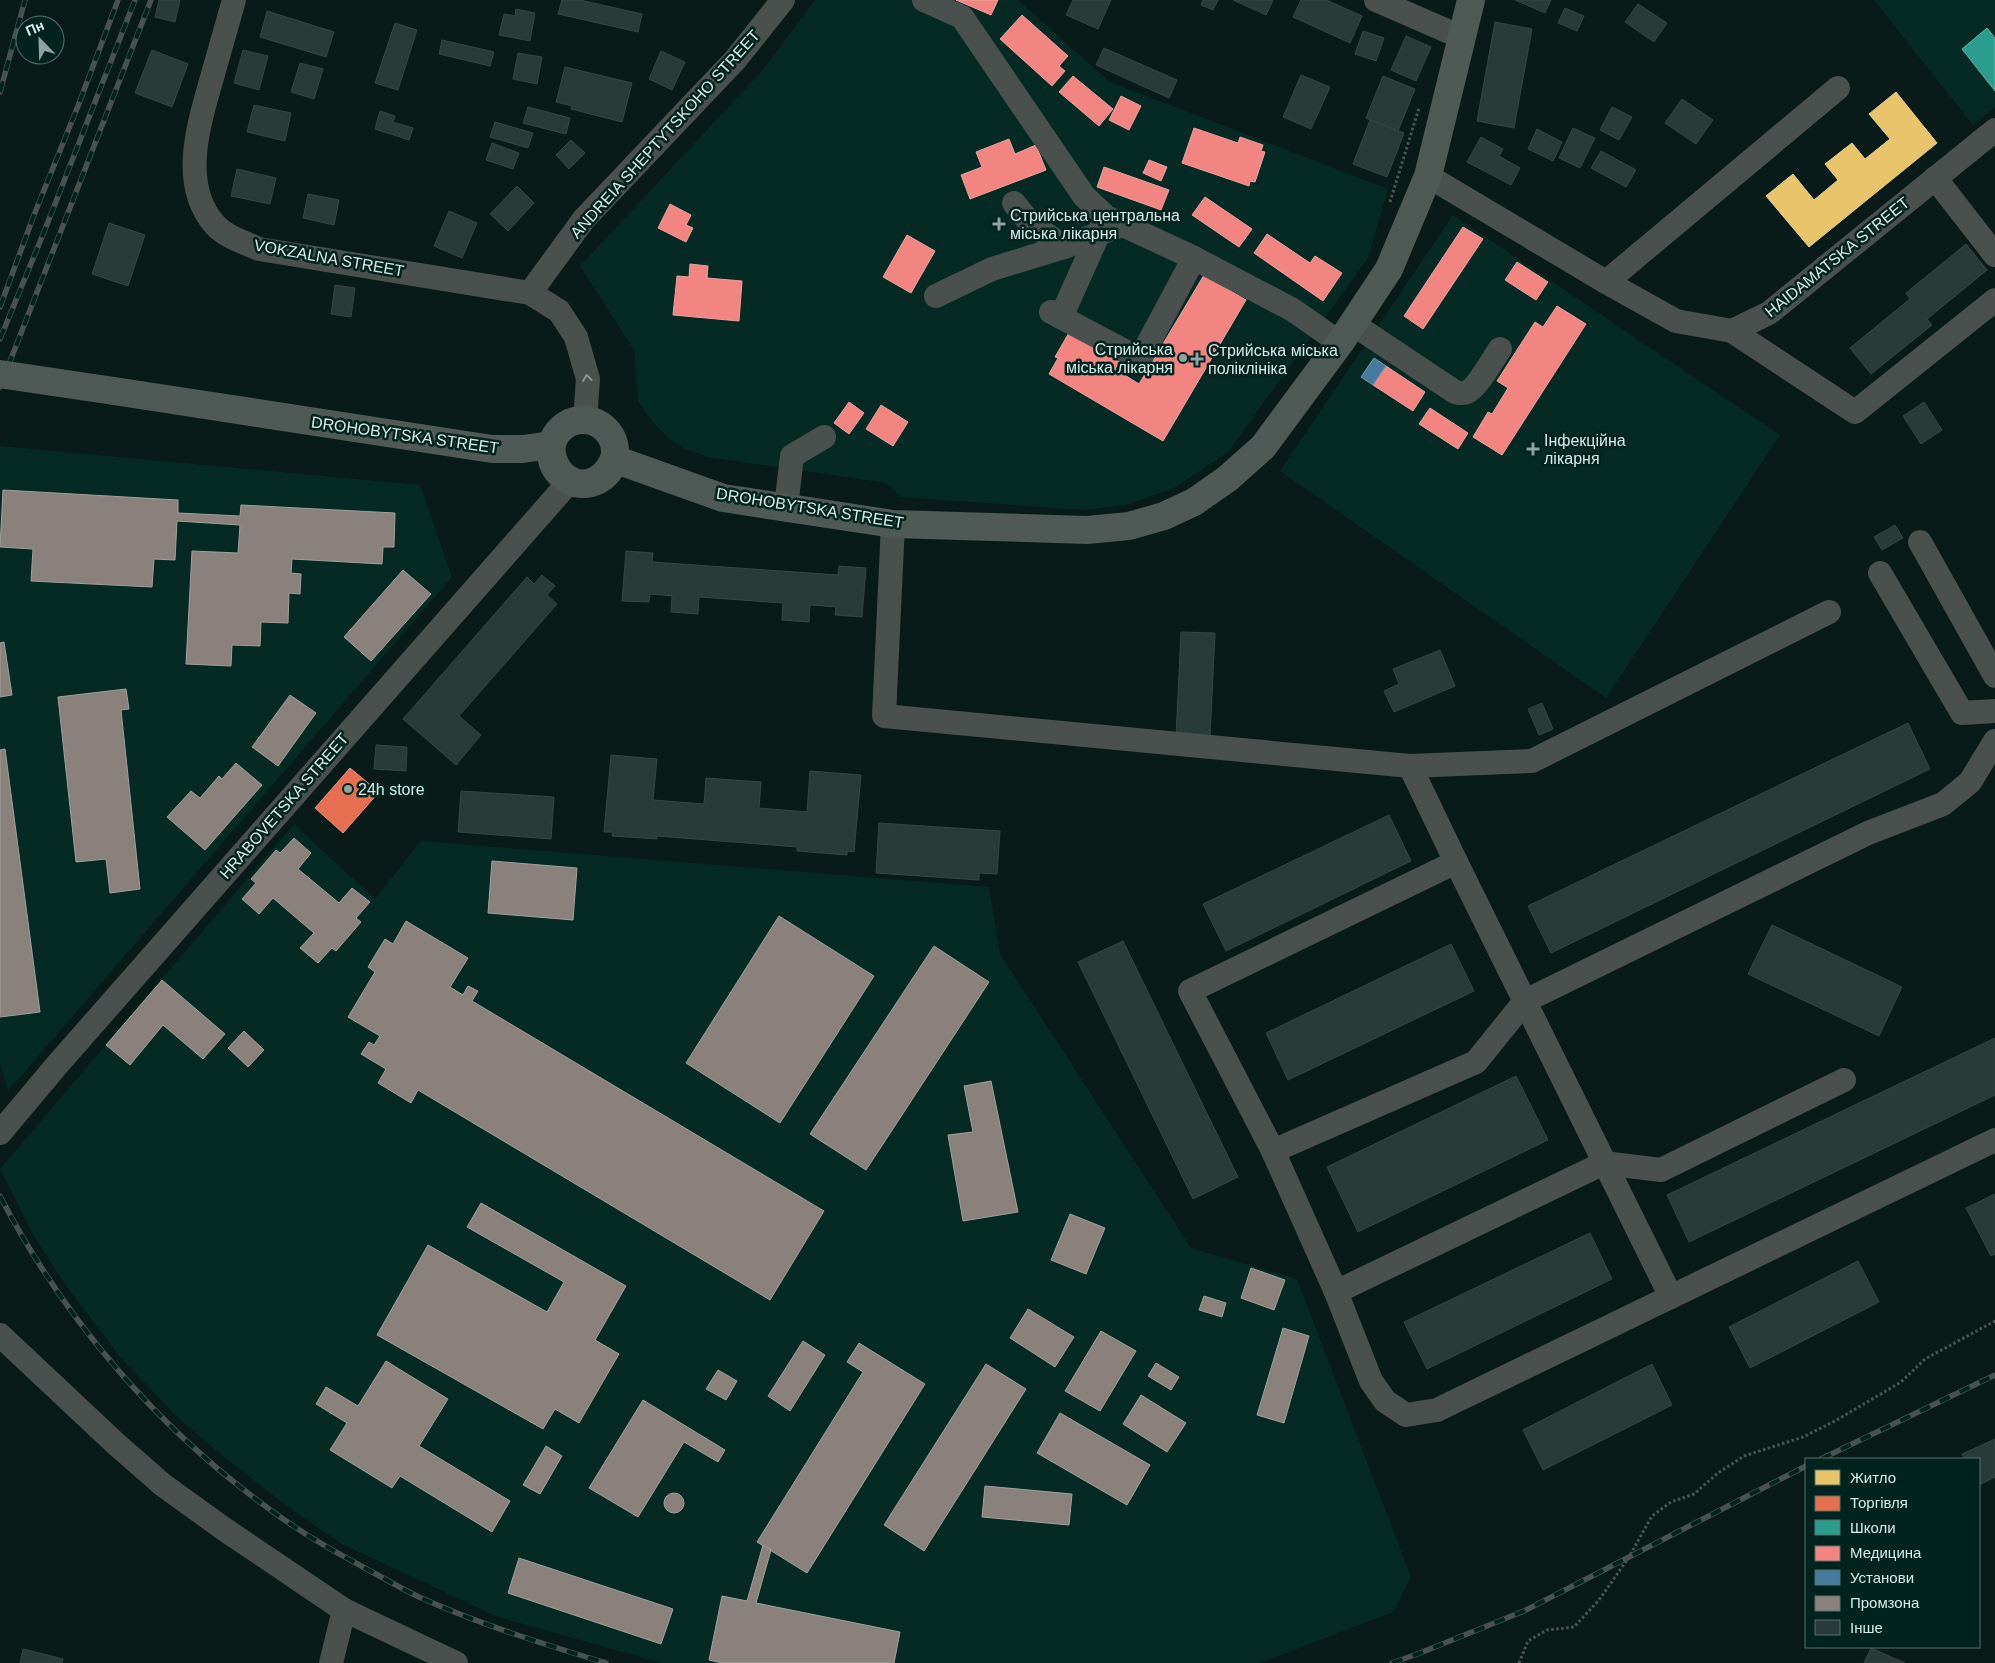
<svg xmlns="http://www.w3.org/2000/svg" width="1995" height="1663" viewBox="0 0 1995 1663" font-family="Helvetica,sans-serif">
	<rect width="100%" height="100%" fill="#081b18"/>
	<!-- built -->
	<g fill="#052a23">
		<polygon points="815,0 1018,0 1110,82 1388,189 1368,258 1228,452 1176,487 1126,505 1084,510 900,497 887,483 708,457 686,449 669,439 651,420 638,401 634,350 580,266 761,72"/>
		<polygon points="1874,0 1995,0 1995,107 1973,125"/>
		<polygon points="1453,215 1780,435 1606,698 1280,471"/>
		<polygon points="0,446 420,485 452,577 8,1091 0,1065"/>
		<polygon points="294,824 375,899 421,841 989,887 1000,954 1191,1248 1297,1279 1411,1577 1393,1612 1260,1663 662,1663 498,1617 342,1544 288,1507 218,1452 176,1416 120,1357 64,1283 34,1236 0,1169"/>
	</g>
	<!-- homes -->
	<polygon fill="#e9c46a" stroke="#e4d090" points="1896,92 1937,143 1809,247 1766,196 1793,174 1814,200 1838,180 1825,164 1852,143 1865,159 1890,139 1869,114"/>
	<!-- shops -->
	<polygon fill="#e76f51" stroke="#e2947e" points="350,768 379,792 343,833 315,808"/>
	<!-- schools -->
	<polygon fill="#2a9d8f" stroke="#5eb5a9" points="1987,28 1995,38 1995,91 1962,49"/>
	<!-- health -->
	<g fill="#f28482" stroke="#eaa3a0">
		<polygon points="956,0 998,0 991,15"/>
		<polygon points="1022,15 1068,56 1059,66 1065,71 1052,86 1000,39"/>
		<polygon points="1073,76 1113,109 1099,126 1059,92"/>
		<polygon points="1121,96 1141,106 1129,130 1109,120"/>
		<polygon points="1194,128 1238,143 1240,137 1263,145 1261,151 1265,152 1255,182 1250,181 1249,186 1182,163"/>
		<polygon points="1009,139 1015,154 1036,145 1046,170 970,199 961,175 982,167 976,152"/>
		<polygon points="1149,160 1167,167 1161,181 1143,173"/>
		<polygon points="1104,167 1169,190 1161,210 1097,187"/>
		<polygon points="1205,197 1252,229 1239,247 1192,215"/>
		<polygon points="670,204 691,215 686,225 693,228 686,242 658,228"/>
		<polygon points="1463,227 1483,239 1423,329 1404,316"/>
		<polygon points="1267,234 1310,263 1315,256 1342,273 1323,301 1254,253"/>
		<polygon points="907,235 935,251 911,293 883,277"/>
		<polygon points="1517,262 1548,282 1536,300 1505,280"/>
		<polygon points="690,264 708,266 707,278 742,281 739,321 673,315 677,276 689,277"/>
		<polygon points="1204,275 1246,300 1163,441 1049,374 1058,358 1055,357 1070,331 1120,361 1115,369 1139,384"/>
		<polygon points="1557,306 1586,324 1502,455 1473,437 1488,412 1492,414 1508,388 1497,381 1535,322 1543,327"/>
		<polygon points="1386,366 1425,392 1413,411 1373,385"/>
		<polygon points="849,402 864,413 849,434 834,423"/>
		<polygon points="881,405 908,422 893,446 866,429"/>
		<polygon points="1430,408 1468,433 1458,449 1419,424"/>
	</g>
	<!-- public -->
	<polygon fill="#457b9d" stroke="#719db3" points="1374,358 1386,366 1373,385 1361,377"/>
	<!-- industry -->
	<g fill="#8a817c" stroke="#a1a19c">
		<polygon points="3,490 178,500 178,513 240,516 241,505 395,513 394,547 383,547 382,564 292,559 291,573 301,574 300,594 289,593 288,623 261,622 260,646 232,645 231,666 186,664 192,551 238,553 240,525 177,521 175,560 154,559 152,587 31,581 33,549 0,547"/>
		<polygon points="403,570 431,594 371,661 344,637"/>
		<polygon points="4,642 12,695 0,697 0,643"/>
		<polygon points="126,689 129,709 121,710 140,889 110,893 106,859 76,862 58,697"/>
		<polygon points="290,695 316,713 278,766 252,747"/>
		<polygon points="5,749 40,1012 0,1017 0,750"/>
		<polygon points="236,763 262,785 205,850 167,817 191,791 200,798 219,776 222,779"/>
		<polygon points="294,838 311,853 298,869 339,903 352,888 370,902 356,918 361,922 336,951 332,948 318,963 300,948 314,933 273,898 259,914 242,899 256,883 251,879 276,850 280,853"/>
		<polygon points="492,861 577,868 573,920 488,913"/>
		<polygon points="779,916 874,976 780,1123 686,1063"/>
		<polygon points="406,921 468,958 450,987 463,995 468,986 478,991 472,1001 824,1211 770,1300 418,1090 411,1103 378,1083 386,1069 361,1054 369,1042 374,1045 380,1036 348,1017 375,972 368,967 385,939 393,944"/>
		<polygon points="934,946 989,982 866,1170 810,1134"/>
		<polygon points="162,980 225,1034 203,1059 163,1025 130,1065 106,1045"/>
		<polygon points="244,1031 264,1050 248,1067 228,1048"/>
		<polygon points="991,1081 1018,1212 963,1221 948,1135 973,1132 964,1086"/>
		<polygon points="481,1203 626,1286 595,1340 619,1354 579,1423 555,1409 543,1429 377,1335 428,1245 547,1312 564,1282 467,1227"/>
		<polygon points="1070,1214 1105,1228 1086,1274 1051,1260"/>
		<polygon points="1251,1268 1285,1280 1274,1310 1241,1298"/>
		<polygon points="1204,1296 1226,1303 1222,1317 1199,1310"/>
		<polygon points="1028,1309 1074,1337 1055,1367 1010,1338"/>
		<polygon points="1283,1328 1309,1336 1284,1423 1257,1415"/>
		<polygon points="1101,1331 1136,1351 1100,1411 1065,1391"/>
		<polygon points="803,1341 825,1355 790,1411 768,1396"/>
		<polygon points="859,1343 925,1384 807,1573 757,1542 863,1372 847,1362"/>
		<polygon points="386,1361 448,1399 419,1446 510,1501 492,1532 400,1476 392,1488 330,1450 347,1423 316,1404 326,1387 358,1406"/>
		<polygon points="1156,1363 1179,1377 1171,1390 1148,1376"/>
		<polygon points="986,1364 1026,1389 924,1551 884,1525"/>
		<polygon points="718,1370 737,1381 726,1400 706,1389"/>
		<polygon points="1141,1395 1186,1423 1167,1452 1123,1424"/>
		<polygon points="643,1400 725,1450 718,1462 684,1442 638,1517 589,1488"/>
		<polygon points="1060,1413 1150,1465 1127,1505 1037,1453"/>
		<polygon points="546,1446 562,1456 540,1494 523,1485"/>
		<polygon points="985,1486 1072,1494 1069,1525 982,1517"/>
		<circle cx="674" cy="1503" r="10"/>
		<polygon points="763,1545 771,1550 756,1603 900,1632 894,1663 722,1663 709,1660 722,1596 747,1601"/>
		<polygon points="519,1558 673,1609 661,1644 508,1593"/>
	</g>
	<!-- building -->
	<g fill="#293b39" stroke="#364645">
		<polygon points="159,0 180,0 175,22 155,17"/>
		<polygon points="562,0 580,0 642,14 638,32 558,14"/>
		<polygon points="1073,0 1111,0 1098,29 1066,15"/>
		<polygon points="1203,0 1218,0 1213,10 1201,5"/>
		<polygon points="1233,0 1273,0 1266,15"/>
		<polygon points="1301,0 1326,0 1362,16 1350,43 1293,17"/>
		<polygon points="1515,0 1551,0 1545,13"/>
		<polygon points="1638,4 1667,23 1654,42 1625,22"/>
		<polygon points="1565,8 1584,16 1577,31 1558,23"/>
		<polygon points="516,9 535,13 530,41 499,35 504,14 515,16"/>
		<polygon points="267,11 334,32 326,57 260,37"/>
		<polygon points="1495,22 1532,29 1514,128 1477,121"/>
		<polygon points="395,23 417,30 398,90 375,83"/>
		<polygon points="1363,31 1384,38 1376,61 1355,54"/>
		<polygon points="1406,36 1431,47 1416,81 1391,70"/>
		<polygon points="442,40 494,52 490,66 439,54"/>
		<polygon points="1104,48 1177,80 1169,98 1096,65"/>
		<polygon points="152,50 188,64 172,107 135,93"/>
		<polygon points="243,50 268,56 259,90 234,83"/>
		<polygon points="661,51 685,62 672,90 649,79"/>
		<polygon points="518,53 542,57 537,84 513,79"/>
		<polygon points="300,63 323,69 314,99 291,92"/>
		<polygon points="565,67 632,83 622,122 571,109 572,106 556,102"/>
		<polygon points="1301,75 1330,87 1311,129 1283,117"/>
		<polygon points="1383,76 1415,89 1398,131 1366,118"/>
		<polygon points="1682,99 1713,120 1696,144 1665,123"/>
		<polygon points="254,105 291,113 285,141 247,132"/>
		<polygon points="528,107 570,118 566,134 523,123"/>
		<polygon points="1612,107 1632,117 1619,140 1600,130"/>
		<polygon points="380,111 395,116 393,122 413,128 409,140 375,129"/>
		<polygon points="1370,120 1404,133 1387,177 1353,164"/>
		<polygon points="495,122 533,133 528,148 490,137"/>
		<polygon points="1573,128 1595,138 1580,168 1559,158"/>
		<polygon points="1537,129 1562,142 1553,161 1528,149"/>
		<polygon points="1481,137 1503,149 1499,156 1520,168 1511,185 1467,162"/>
		<polygon points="571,140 585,153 569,169 556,155"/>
		<polygon points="492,143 519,153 513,169 486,160"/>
		<polygon points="1601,151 1636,170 1626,187 1591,168"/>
		<polygon points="237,169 276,178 270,204 231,196"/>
		<polygon points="517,186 534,203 508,231 490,214"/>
		<polygon points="308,194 339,200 334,225 303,218"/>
		<polygon points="449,211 477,223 462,258 434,246"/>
		<polygon points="109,223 145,235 128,286 92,274"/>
		<polygon points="1966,244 1987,270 1927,319 1932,325 1871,374 1850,348 1910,299 1906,293"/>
		<polygon points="335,285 355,288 351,317 331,314"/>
		<polygon points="1924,402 1942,430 1921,444 1903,416"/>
		<polygon points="1895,525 1903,538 1882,550 1874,537"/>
		<polygon points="626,551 653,553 652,562 838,575 839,566 866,568 862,617 835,615 836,607 810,605 809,622 782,620 783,603 699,597 698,614 671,612 672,596 650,594 649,602 622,601"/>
		<polygon points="542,575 555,586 547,595 557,604 459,716 481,735 456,765 403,719 527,577 534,584"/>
		<polygon points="1181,632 1215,633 1210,737 1176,736"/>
		<polygon points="1440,650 1455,686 1394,712 1384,691 1399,684 1393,669"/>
		<polygon points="1542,703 1553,729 1539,735 1528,709"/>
		<polygon points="1908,723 1930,769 1551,953 1528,906"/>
		<polygon points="376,745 407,747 406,771 374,769"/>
		<polygon points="611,755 657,759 653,800 704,804 706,778 761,782 759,808 807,812 810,771 861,775 854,852 847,851 847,855 797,851 797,847 657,836 657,839 612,836 613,832 604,832"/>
		<polygon points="461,791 554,797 551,839 458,832"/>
		<polygon points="1389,815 1411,861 1226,951 1203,904"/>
		<polygon points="879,823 1000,831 997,874 979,873 979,880 876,873"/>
		<polygon points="1772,925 1902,987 1879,1036 1748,974"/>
		<polygon points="1123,941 1238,1177 1193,1199 1078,962"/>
		<polygon points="1451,944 1474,991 1288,1080 1266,1033"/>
		<polygon points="1995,1038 1995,1095 1689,1242 1667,1195"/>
		<polygon points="1516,1076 1548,1140 1358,1232 1327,1167"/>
		<polygon points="1995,1194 1995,1254 1991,1256 1966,1208"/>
		<polygon points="1590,1233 1612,1279 1427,1369 1404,1322"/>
		<polygon points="1858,1261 1879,1302 1750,1368 1729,1327"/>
		<polygon points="1652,1364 1672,1405 1543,1470 1523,1430"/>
		<polygon points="1995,1439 1995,1477 1979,1485 1979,1459 1964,1459 1962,1454"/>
		<polygon points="1871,1648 1905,1663 1864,1663"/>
		<polygon points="23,1649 63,1659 62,1663 20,1663"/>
	</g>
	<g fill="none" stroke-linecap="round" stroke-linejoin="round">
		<!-- path -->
		<g stroke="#4c5552" stroke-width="3" stroke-dasharray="2.5 2.5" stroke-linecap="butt">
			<polyline points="1390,202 1419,108"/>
			<polyline points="1519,1663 1528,1641 1547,1630 1574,1627 1599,1600 1629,1557 1652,1516 1671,1502 1694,1494 1718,1473 1744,1456 1803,1437 1835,1421 1901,1382 1925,1359 1995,1321"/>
		</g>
		<!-- minor -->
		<g stroke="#49504d" stroke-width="24">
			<path d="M234,0C227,25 220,49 213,74C200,121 178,183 215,225C226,237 244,242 259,249L530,293L559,311L576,337L588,379L585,420"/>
			<polyline points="924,0 962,17 1084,196 1106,217 1194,258 1293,310 1340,343"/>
			<polyline points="1376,0 1461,37"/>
			<polyline points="1428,176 1606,282 1676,321 1732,331 1769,313 1995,130"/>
			<polyline points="1935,178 1995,255"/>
			<polyline points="1014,203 1030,223 1064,247 1122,225"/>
			<polyline points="1606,282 1838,88"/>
			<polyline points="530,293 584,219 735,60 783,0"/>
			<polyline points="936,296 992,269 1064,247"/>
			<polyline points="1051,312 1140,359 1194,258"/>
			<polyline points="1061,317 1102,226"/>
			<path d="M1353,324L1455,392C1459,393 1463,394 1467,392C1477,388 1493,359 1500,349"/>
			<polyline points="1732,331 1855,412 1995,300"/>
			<polyline points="786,507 792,456 824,437"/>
			<polyline points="893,524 884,716 1410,766 1532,761 1829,612"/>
			<polyline points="1920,542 1995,676"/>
			<polyline points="1880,573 1962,713 1995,711"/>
			<polyline points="1410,766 1456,862 1671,1297"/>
			<polyline points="1456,862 1190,991 1273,1151 1336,1292 1371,1381 1385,1401 1406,1415 1437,1410 1995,1140"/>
			<polyline points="0,1133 57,1065 570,481"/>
			<polyline points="1273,1151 1476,1062 1525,1001 1868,833 1943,804 1970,782 1995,741"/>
			<polyline points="1336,1292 1604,1163 1661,1170 1844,1080"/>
			<polyline points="0,1335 115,1443 163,1485 224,1529 344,1610 456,1663"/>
			<polyline points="331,1663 344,1610"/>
		</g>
		<!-- major -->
		<g stroke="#4f5955" stroke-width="28">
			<path d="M114,391L492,449H523L551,445C552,487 597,499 614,459L723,498L893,524L1087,530L1129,526L1164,516L1194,502L1227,479L1263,447L1340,343L1389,269L1428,176L1471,0"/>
			<circle cx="583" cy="452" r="32"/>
		</g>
		<!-- rail casing -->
		<g stroke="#485350" stroke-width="5.5">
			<g id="rail">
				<polyline points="0,92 25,0"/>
				<polyline points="0,307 34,215 78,106 118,0"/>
				<polyline points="0,339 44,232 135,0"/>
				<polyline points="0,387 151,0"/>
				<path d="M0,1196C65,1321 158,1429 272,1511C304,1535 339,1554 374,1573C389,1581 404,1590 419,1597C479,1624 543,1644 606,1663"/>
				<polyline points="1821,1459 1995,1375"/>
				<polyline points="1392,1663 1420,1653 1524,1611 1806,1466"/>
			</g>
		</g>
		<!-- rail -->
		<use href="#rail" stroke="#00231d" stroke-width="4" stroke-dasharray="11" stroke-linecap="butt"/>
		<!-- major-bridge -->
		<polyline stroke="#4f5955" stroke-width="28" points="0,374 114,391"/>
	</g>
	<!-- one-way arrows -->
	<defs><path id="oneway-chevron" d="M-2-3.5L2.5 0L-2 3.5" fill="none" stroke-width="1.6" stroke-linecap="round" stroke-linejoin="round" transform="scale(1.25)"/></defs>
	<use stroke="#899692" href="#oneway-chevron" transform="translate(587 378) rotate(-97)"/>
	<!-- markers -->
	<g fill="#8fa39f" stroke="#00231d" stroke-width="2">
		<path d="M996.5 216.5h5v5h5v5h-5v5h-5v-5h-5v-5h5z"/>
		<circle cx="1183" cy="358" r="5"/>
		<path d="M1194.5 351.5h5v5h5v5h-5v5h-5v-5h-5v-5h5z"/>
		<path d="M1530.5 441.5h5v5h5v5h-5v5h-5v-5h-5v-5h5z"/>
		<circle cx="348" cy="789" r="5"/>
	</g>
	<g text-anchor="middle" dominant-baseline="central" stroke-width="5" stroke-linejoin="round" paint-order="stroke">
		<!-- street labels -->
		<g font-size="16" fill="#d8ece7" stroke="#00231d">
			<text transform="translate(665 134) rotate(-48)">ANDREIA SHEPTYTSKOHO STREET</text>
			<text transform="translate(1837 257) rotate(-39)">HAIDAMATSKA STREET</text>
			<text transform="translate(329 258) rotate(10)">VOKZALNA STREET</text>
			<text transform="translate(405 435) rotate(8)">DROHOBYTSKA STREET</text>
			<text transform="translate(810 508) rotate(9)">DROHOBYTSKA STREET</text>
			<text transform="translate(284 806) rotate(-49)">HRABOVETSKA STREET</text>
		</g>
		<!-- poi labels -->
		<g font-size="16" fill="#d8ece7" stroke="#00231d" text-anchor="start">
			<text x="1010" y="215">Стрийська центральна<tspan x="1010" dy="18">міська лікарня</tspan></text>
			<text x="1173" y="349" text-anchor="end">Стрийська<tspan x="1173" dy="18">міська лікарня</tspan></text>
			<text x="1208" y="350">Стрийська міська<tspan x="1208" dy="18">поліклініка</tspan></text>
			<text x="1544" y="440">Інфекційна<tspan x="1544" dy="18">лікарня</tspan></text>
			<text x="358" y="789">24h store</text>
		</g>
	</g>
	<!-- legend -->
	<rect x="1805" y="1458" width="175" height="190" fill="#00231d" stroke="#56736e"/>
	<rect x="1815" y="1470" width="25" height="15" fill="#e9c46a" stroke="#56736e"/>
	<text x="1850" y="1483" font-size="15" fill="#d8ece7">Житло</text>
	<rect x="1815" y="1496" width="25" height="15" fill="#e76f51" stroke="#56736e"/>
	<text x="1850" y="1508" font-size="15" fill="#d8ece7">Торгівля</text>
	<rect x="1815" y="1520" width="25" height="15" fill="#2a9d8f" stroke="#56736e"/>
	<text x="1850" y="1533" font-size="15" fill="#d8ece7">Школи</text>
	<rect x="1815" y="1546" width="25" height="15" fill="#f28482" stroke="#56736e"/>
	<text x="1850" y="1558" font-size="15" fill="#d8ece7">Медицина</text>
	<rect x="1815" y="1570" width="25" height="15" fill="#457b9d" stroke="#56736e"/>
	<text x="1850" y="1583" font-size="15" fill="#d8ece7">Установи</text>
	<rect x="1815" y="1596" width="25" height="15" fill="#8a817c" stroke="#56736e"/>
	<text x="1850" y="1608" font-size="15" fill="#d8ece7">Промзона</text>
	<rect x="1815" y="1620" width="25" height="15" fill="#293b39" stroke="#56736e"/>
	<text x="1850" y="1633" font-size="15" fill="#d8ece7">Інше</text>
	<!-- north arrow -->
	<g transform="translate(40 40) rotate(337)"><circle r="24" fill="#00231d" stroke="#56736e"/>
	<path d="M0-4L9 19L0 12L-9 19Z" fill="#8fa39f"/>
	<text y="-8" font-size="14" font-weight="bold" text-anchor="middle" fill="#d8ece7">Пн</text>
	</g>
</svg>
